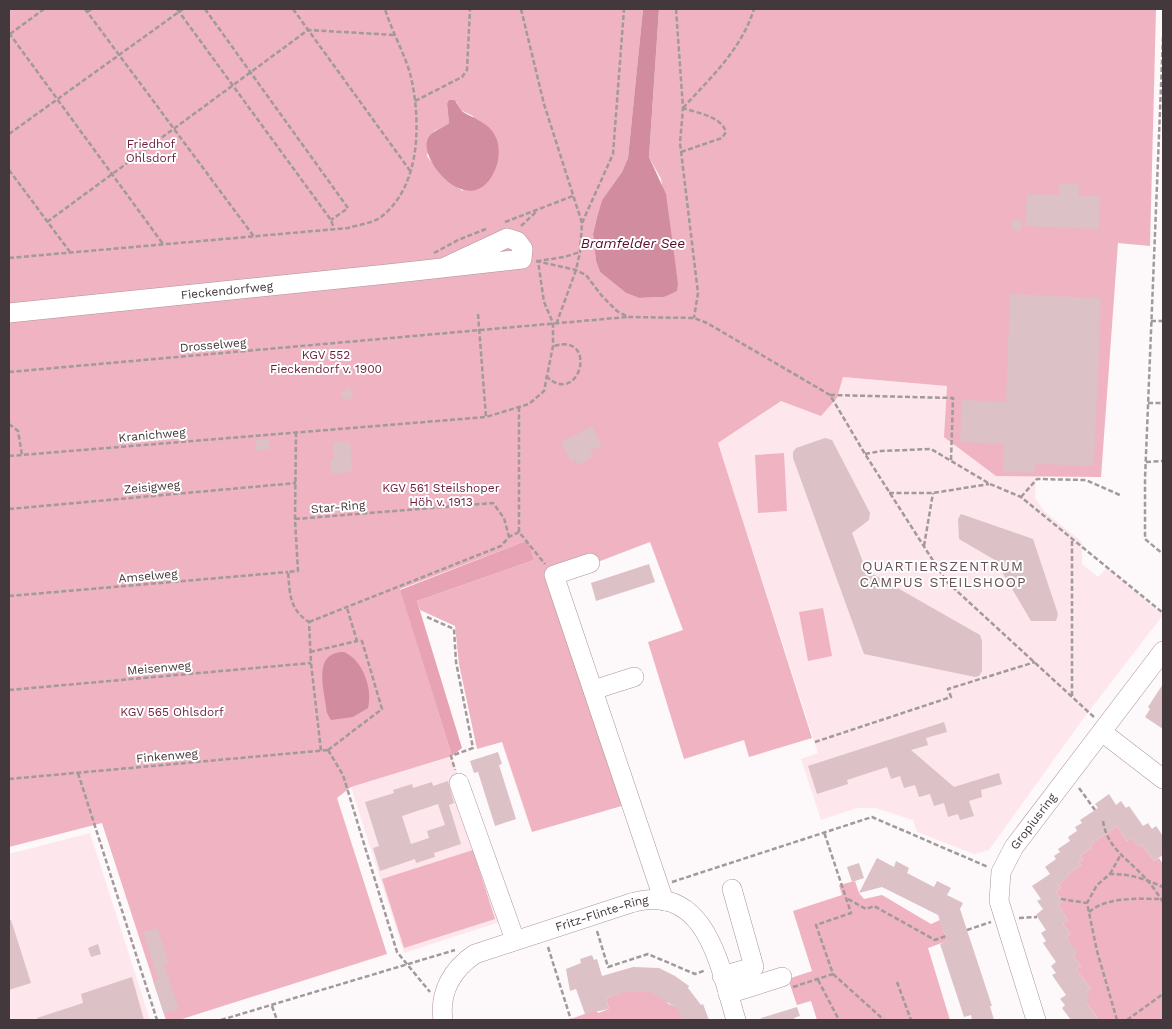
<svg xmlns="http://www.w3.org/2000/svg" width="1172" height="1029" viewBox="0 0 1172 1029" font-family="'Work Sans',sans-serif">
	<rect width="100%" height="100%" fill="#fdf8f9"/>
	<!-- built -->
	<g fill="#fde7ec">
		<polygon points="843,377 948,386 996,476 1036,476 1035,498 1045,512 1082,542 1082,564 1098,577 1107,568 1163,615 1083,719 989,850 974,854 917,832 913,820 875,808 857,808 821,820 801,759 818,753 718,443 781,401 837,398"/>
		<polygon points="452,756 506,920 404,953 351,787"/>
		<polygon points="90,833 150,1020 9,1020 9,854"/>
	</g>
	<!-- green -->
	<g fill="#efb3c2" fill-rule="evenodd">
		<path d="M9,9H643L628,158L622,172L602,200L597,217L593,234L596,261L600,272L626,293L639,298L664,297L678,283L661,179L649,157L659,9H1156L1150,246L1118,243L1101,477L996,476L944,437L947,386L843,377L837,398L821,416L781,401L718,443L812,738L749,757L744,740L684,759L648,642L683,630L650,542L553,579L625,805L532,832L502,742L477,749L459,664L455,626L420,610L417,601L534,560L528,540L400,589L452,756L351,787L337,798L387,954L179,1020H166L102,823L9,847ZM457,102L460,110L473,116L463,191L445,179L427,156L434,131L444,127L449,123L447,104Z"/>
		<polygon points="784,453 787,511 758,513 755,455"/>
		<polygon points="823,608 832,656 808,661 799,612"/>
		<polygon points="1117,826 1127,841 1132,838 1139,847 1142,845 1154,861 1159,858 1163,864 1163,1020 1095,1020 1097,1017 1086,1002 1086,992 1091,989 1076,969 1081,966 1073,956 1077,953 1066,937 1071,934 1063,924 1068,920 1058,905 1063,901 1056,892 1061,888 1058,885 1068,877 1067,875 1081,865 1079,862 1083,860 1080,856 1091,848 1090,845"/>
		<polygon points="473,850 495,919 404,948 382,879"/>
		<polygon points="855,881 859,893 864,899 882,895 931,924 940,920 947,941 928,948 950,1020 817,1020 811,1001 797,1005 788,979 812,971 793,911 842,895 839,885"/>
		<polygon points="651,988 669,1000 667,1003 673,1006 676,1004 684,1013 681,1016 682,1020 568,1020 596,1010 598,1013 609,1009 606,998 618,994 624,989 626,992"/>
	</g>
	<!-- forest -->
	<polygon fill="#e7a2b3" points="528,540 534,560 417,601 462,748 452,756 400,590"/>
	<!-- water -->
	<g fill="#d18d9f">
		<polygon points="643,9 659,9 649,157 666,194 678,283 677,291 664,297 639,298 626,293 600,272 596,261 593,234 597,217 602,200 622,172 628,158"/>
		<path d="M449,100H454C458,103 459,109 463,112C476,120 491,123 497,140C500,150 499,161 495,170C472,223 417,160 428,138C433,130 442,129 449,123L447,104Z"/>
		<path d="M344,652C363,660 373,689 368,708L353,717L331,720L327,713C325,691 311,652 344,652Z"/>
	</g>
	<!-- building -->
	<g fill="#dcc1c7" fill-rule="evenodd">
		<polygon points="1059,183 1079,184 1078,196 1100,196 1099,229 1025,226 1027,194 1059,195"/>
		<polygon points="1012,219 1022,220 1021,231 1012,230"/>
		<polygon points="1010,294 1101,298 1094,466 1036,464 1035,473 1003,472 1004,444 960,442 962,400 1006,402"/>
		<polygon points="349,388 354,396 346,401 340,393"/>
		<polygon points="592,426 602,445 590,451 593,457 578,465 575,460 571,462 561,442"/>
		<polygon points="825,438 832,440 870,513 869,520 852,533 866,570 980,635 982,641 982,671 979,676 975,677 864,654 793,458 793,452 796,448"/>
		<polygon points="269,439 269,449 256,451 256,440"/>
		<polygon points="350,441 352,472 332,474 330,460 334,459 333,442"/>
		<polygon points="961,514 1033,539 1058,614 1056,621 1031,621 995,560 959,539 958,519"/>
		<polygon points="649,564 655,582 596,601 591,583"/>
		<polygon points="1163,684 1163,729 1145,717 1150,709 1148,707"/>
		<polygon points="944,722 947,732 926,738 928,745 911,750 954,787 999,773 1002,784 981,790 982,797 969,801 974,816 960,820 958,814 948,817 944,803 934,806 930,794 919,797 915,785 904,788 900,776 891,779 887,767 847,780 848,784 817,794 808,766"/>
		<polygon points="498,752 502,764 499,765 516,819 495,826 478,772 474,773 470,761"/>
		<path d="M448,781L454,803L449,805L461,844L434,853L435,857L416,863L415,859L380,871L373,848L379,846L365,802L394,793L393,790L412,784L413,788L432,782L433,786ZM438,804L445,825L427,831L429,838L411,844L402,816Z"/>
		<polygon points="1109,794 1116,805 1121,801 1126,808 1129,806 1143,826 1148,823 1152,829 1156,826 1163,836 1163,855 1154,861 1142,845 1139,848 1132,838 1127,841 1117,826 1090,845 1091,848 1080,856 1083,860 1079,862 1081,865 1067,875 1069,877 1058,885 1061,888 1056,892 1063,901 1058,905 1068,920 1063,924 1071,934 1066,937 1078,953 1073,956 1081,966 1076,969 1091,989 1086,992 1091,998 1086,1002 1099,1020 1071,1020 1062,1008 1065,1005 1060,999 1066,995 1052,975 1056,973 1051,966 1056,962 1043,943 1046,941 1041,933 1046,930 1036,915 1043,909 1037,901 1041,899 1032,886 1050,874 1045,867 1056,859 1054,856 1060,852 1058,849 1070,841 1068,837 1077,831 1075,827 1082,823 1080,820 1098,808 1095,804"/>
		<polygon points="877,858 894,867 896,861 909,868 907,873 934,887 937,881 951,888 947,895 963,903 960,909 992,1006 990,1006 994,1020 972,1020 971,1015 964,1017 940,944 947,941 938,915 882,887 859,893"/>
		<polygon points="859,863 864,878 852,882 847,867"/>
		<polygon points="9,920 11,920 31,983 9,990"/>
		<polygon points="157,928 169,963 164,965 179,1009 164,1014 153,981 158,980 143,932"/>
		<polygon points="98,944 101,954 91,957 88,948"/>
		<polygon points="592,955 594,960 597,959 602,976 633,967 659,968 675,976 689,986 688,988 701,1005 703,1004 709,1020 682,1020 678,1009 651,992 625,992 606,998 609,1009 585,1014 576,989 570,991 566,969 581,963 580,959"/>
		<polygon points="132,977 144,1020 38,1020 37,1018 83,1003 81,994"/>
		<polygon points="797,1007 800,1016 794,1018 795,1020 761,1020 761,1018"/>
	</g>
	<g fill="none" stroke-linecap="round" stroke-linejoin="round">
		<!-- minor casing -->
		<g stroke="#ad9399" stroke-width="20">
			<g id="minor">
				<path id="s1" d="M9,313L397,273L522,259L523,249L517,241L507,238L445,267"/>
				<polyline points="590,563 554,575 664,901"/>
				<polyline points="593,690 634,677"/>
				<polyline points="1102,732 1163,779"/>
				<polyline points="459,783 515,940"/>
				<polyline points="722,976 754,967 732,889"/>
				<polyline points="728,994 782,977"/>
				<path id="s2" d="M443,1020C439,993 452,969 475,954L631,903C707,881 720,968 736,1020"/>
				<path id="s3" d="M1036,1020L999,901L1001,872L1014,847L1163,651"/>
			</g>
		</g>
		<!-- path -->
		<g stroke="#a1999b" stroke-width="2.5" stroke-dasharray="5 2.5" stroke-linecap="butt">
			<polyline points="85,9 255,238"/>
			<polyline points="177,9 331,220 334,229"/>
			<polyline points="205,9 348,208 331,220"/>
			<polyline points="293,9 411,172"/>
			<polyline points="521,9 544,104 582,223 580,252 576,270 557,322"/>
			<polyline points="676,9 683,108 680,143 698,293 694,318"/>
			<polyline points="87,12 92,9"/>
			<polyline points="9,33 163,244"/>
			<polyline points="10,34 44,9"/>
			<polyline points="1163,37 1145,479 1145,539 1163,554"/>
			<polyline points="415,101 462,77 467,70 470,9"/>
			<path d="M683,108C711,77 741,50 754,9"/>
			<polyline points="9,134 183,9"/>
			<path d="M681,152L722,138L726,132C721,116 697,113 683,108"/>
			<polyline points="9,170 70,252"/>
			<polyline points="47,222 308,30 395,35"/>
			<polyline points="505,222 573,196"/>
			<polyline points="582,223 613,154 624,9"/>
			<polyline points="521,226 537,211"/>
			<polyline points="434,253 458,240 486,229"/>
			<path d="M9,258L348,228C358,225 373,223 381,217C421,186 421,122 411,77C405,54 392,32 385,9"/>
			<polyline points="536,261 576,270 586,275 602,296 617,311 628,317 694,318 707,323 830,395 865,454 946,581 1095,718"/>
			<polyline points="478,314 486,417"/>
			<polyline points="1151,321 1163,321"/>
			<polyline points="9,372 627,317"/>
			<path d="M546,376C580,409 599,332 554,346"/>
			<polyline points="830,395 953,398 951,461"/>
			<polyline points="1148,403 1163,403"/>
			<polyline points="519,407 519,532 545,564"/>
			<polyline points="9,424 18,431 22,455"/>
			<path d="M296,432L295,519L298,571L288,572C290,594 289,609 309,622L311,663L321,751"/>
			<polyline points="865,454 881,451 931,449 990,484 1021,497 1163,613"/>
			<polyline points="9,456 486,417 529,404 544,391 553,346 553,323 544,302 538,261 564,257 580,252"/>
			<polyline points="1146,462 1163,461"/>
			<polyline points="889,493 933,493 989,484"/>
			<polyline points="1021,497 1037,479 1086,480 1122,496"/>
			<polyline points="9,509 296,483"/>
			<polyline points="295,519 493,503 504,518 509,537"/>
			<polyline points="924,546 933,493"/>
			<polyline points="9,596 288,572"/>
			<polyline points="427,617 454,629 456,662 473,748 451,756 455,770"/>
			<polyline points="309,622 501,546 509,537 519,532"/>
			<polyline points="310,652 357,641"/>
			<polyline points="9,690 311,663"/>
			<polyline points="1072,696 1072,539"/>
			<polyline points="815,742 951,697 948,689 1035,662"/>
			<polyline points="328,750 343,775 397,952 430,992"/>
			<polyline points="328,750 382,709 362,641 357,641 347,608"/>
			<polyline points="78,773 157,1020"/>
			<polyline points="9,779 328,750"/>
			<polyline points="1079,788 1095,810"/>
			<path d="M1103,821C1107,849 1130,860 1147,880C1153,886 1158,895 1163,902"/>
			<polyline points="1110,874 1120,856"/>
			<polyline points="672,882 872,817 988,867"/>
			<polyline points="848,899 866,909 874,906 935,940 946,936"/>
			<polyline points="1061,899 1087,903"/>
			<path d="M1089,912C1108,896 1139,899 1162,899"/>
			<polyline points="1019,918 1037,917"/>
			<polyline points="967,930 991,922"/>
			<polyline points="597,931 608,967 648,954 695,974 706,970"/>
			<polyline points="548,947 571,1020"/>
			<polyline points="833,974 884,1020"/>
			<polyline points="818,980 839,1020"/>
			<polyline points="897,982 911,1020"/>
			<polyline points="793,987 833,974 816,925 851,913 824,832"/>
			<polyline points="272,1006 277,1020"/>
			<polyline points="221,1020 455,950"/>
			<path d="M1117,1020L1097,951L1087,903L1097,885L1110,874C1130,874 1146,879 1163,887"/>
			<polyline points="1127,1020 1163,994"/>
		</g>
		<!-- minor -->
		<use href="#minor" stroke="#fff" stroke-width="19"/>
	</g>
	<g text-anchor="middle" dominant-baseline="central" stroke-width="4" stroke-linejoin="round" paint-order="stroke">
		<!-- park labels -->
		<g font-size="12" fill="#6b1b38" stroke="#fff">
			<text x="151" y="144">Friedhof<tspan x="151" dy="14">Ohlsdorf</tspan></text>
			<text x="326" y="355">KGV 552<tspan x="326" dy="14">Fieckendorf v. 1900</tspan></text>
			<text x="441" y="488">KGV 561 Steilshoper<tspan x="441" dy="14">Höh v. 1913</tspan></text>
			<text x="172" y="712">KGV 565 Ohlsdorf</text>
		</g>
		<!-- street labels -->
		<g font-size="12" fill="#43383b" stroke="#fff">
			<text stroke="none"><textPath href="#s1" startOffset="219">Fieckendorfweg</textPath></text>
			<text transform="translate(213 345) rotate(-5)">Drosselweg</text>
			<text transform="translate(152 435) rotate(-5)">Kranichweg</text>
			<text transform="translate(152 487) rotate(-5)">Zeisigweg</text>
			<text transform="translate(338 507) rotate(-5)">Star-Ring</text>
			<text transform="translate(148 576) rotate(-5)">Amselweg</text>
			<text transform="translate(159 668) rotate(-5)">Meisenweg</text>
			<text transform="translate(167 756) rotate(-5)">Finkenweg</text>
			<text stroke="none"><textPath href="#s3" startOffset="214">Gropiusring</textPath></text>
			<text stroke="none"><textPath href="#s2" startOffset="211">Fritz-Flinte-Ring</textPath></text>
		</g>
		<!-- water labels -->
		<g font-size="14" font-style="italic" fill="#5a082b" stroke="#fff">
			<text x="633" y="243">Bramfelder See</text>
		</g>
		<!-- neighbourhood labels -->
		<g font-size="14" letter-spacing="1" fill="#675156" stroke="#fff">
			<text x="943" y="566">QUARTIERSZENTRUM<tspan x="943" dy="16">CAMPUS STEILSHOOP</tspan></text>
		</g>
	</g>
	<!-- border -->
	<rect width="1172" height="1029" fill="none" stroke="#43383b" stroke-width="20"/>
</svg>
